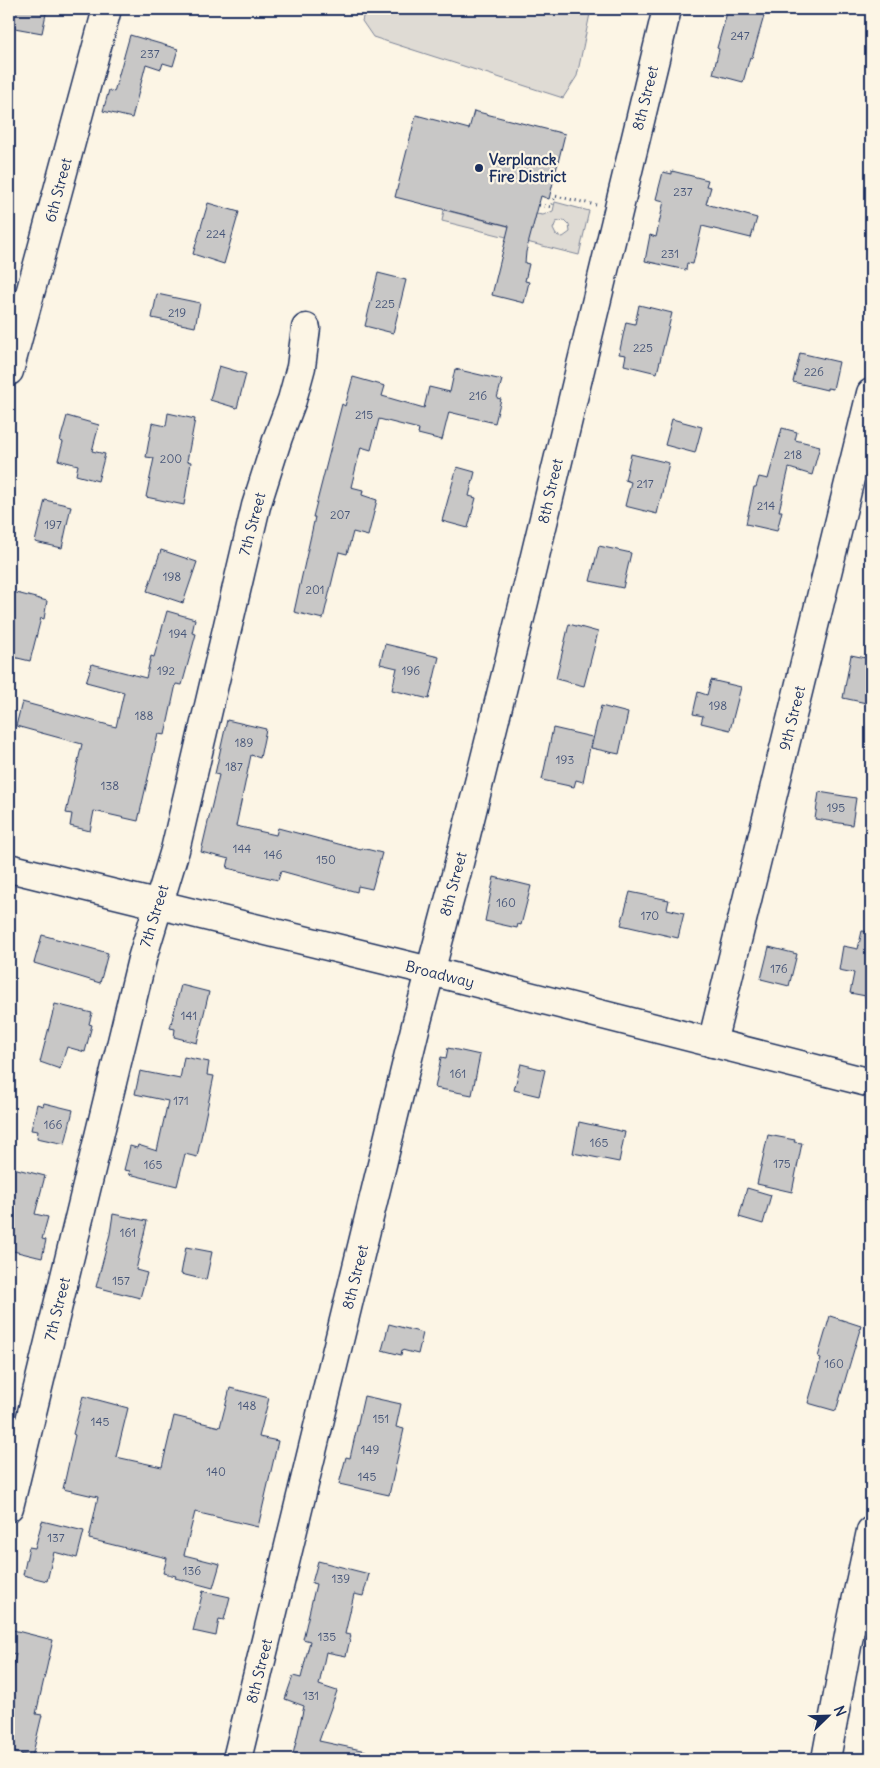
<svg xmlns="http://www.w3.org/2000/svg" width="880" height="1768" viewBox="0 0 880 1768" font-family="Delius,sans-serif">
	<rect width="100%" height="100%" fill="#fcf5e5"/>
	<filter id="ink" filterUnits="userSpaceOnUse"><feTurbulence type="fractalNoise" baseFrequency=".02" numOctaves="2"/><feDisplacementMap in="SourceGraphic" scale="10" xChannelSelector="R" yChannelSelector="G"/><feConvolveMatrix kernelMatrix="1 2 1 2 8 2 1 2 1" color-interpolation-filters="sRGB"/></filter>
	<g filter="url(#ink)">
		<!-- green -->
		<g fill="#dfdbd4" stroke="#7d8599" fill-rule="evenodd">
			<polygon points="365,9 591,9 577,76 563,98 373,37 362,21"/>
			<path d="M555,202L589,211L579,255L442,221L444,210L531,232L536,214L543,215L553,211ZM564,220L569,225L570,232L563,237L556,235L553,229L556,222Z"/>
		</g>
		<!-- building -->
		<g fill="#c8c7c6" stroke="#1b2f5e">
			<polygon points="9,9 47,9 42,33 9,27"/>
			<polygon points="728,9 766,9 752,58 750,57 743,82 713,74 719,49 717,48"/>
			<polygon points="130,35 178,49 173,66 163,63 161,69 146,64 132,118 103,111 109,90 114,92"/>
			<polygon points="474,111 565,134 549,199 541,196 526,252 525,263 529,264 525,281 529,282 524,303 492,295 509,226 395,197 416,115 469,129"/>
			<polygon points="672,171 708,180 706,186 711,187 706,204 757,218 751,238 702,226 693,264 687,263 686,270 645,261 650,235 656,237 664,201 656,199 663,172 672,174"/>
			<polygon points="208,203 239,212 224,264 193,254"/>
			<polygon points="378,273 406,280 393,333 365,326"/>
			<polygon points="157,294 200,303 195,327 152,318"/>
			<polygon points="639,305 672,313 657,373 624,365 626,355 619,354 626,322 635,324"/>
			<polygon points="800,353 839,362 833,389 827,388 827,390 793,382"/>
			<polygon points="219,366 246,374 237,408 210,400"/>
			<polygon points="455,369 502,380 497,398 501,399 495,423 449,412 442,440 418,434 419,429 379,419 371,450 361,447 351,487 363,490 362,495 377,500 368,536 353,532 347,554 339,552 323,619 294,612 315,517 313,517 342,404 345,406 353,377 385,386 382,396 424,408 429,387 450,392"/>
			<polygon points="168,413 195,419 187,461 191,462 184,505 146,497 154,458 146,457 152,423 166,426"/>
			<polygon points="67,416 99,425 92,451 105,454 98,481 76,475 78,465 58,460 63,442 60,441"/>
			<polygon points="672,419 702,427 695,453 665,445"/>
			<polygon points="782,428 797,432 795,440 820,446 812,475 789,468 779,511 782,511 777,531 746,524 754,487 756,487 759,477 768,479"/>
			<polygon points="631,454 669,463 657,514 625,506 631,482 625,480"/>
			<polygon points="457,467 475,472 469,496 476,498 468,528 442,521"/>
			<polygon points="45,500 71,506 62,548 35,542"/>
			<polygon points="599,546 631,553 623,588 590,581"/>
			<polygon points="161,550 197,562 183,603 147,591"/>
			<polygon points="9,591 47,601 44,619 41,618 30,661 9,656"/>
			<polygon points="167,611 195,619 192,633 196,634 182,685 176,684 165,735 158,734 138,821 94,811 90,831 70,826 72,814 66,813 82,744 16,726 22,702 116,727 124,692 86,682 92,664 146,678 151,656 154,657"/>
			<polygon points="569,624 598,632 584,686 556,679"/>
			<polygon points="385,644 439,657 429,699 392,690 397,668 380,664"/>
			<polygon points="851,655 871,659 871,704 843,698"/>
			<polygon points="711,680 741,687 730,730 701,723 703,716 693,714 698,692 707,695"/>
			<polygon points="601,706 628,713 619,754 591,748"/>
			<polygon points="227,720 266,729 260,758 251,755 236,826 276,835 278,828 361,850 362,848 382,853 372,889 358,886 357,892 281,871 278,880 227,868 229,859 201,852 219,775 215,774"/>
			<polygon points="553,728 592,737 583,782 576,780 574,787 542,780"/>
			<polygon points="819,792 856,798 852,825 815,819"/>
			<polygon points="494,877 531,886 521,925 518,924 517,928 485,921"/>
			<polygon points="630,892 669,900 667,909 684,913 678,938 621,925"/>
			<polygon points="862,931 871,932 871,997 850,993 854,973 839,970 843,946 858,949"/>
			<polygon points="42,935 108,953 100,983 34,963"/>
			<polygon points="769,947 797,954 789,986 761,979"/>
			<polygon points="181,985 209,992 197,1043 174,1037 175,1029 170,1028"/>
			<polygon points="55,1004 92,1013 89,1024 92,1025 85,1052 67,1047 60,1069 40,1062"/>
			<polygon points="448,1048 480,1055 472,1095 435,1088 441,1057 446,1058"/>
			<polygon points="184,1057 209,1062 207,1075 214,1076 197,1157 185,1154 177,1186 129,1174 130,1171 124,1170 130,1146 137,1148 138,1145 157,1151 168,1101 135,1094 140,1071 180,1079"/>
			<polygon points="521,1064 545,1070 539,1096 514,1090"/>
			<polygon points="44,1103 73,1110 65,1144 37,1138 38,1131 31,1130 37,1104 43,1106"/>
			<polygon points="579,1122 625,1132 619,1162 573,1153"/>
			<polygon points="768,1135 795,1140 794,1142 802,1143 792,1192 757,1184"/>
			<polygon points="9,1167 45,1176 35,1214 48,1217 42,1239 46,1240 42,1258 9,1250"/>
			<polygon points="747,1188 771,1195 763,1224 739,1217"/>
			<polygon points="113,1214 147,1221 136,1270 147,1273 140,1298 96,1287 110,1234"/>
			<polygon points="186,1247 212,1252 206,1280 181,1274"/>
			<polygon points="830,1316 861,1326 836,1411 808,1403 821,1358 818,1357"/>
			<polygon points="389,1324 423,1333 418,1354 402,1350 401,1355 382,1350"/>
			<polygon points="230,1388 269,1398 259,1437 278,1441 258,1527 195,1512 184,1555 220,1564 213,1588 175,1578 176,1576 163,1573 167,1558 89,1539 98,1497 63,1489 75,1435 73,1434 83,1396 128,1408 116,1457 162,1467 174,1416 220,1427"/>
			<polygon points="364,1396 401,1404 396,1427 404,1429 389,1495 339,1484 346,1457 350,1458"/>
			<polygon points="42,1521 84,1531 77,1558 54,1552 47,1581 23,1575 29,1547 35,1548"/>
			<polygon points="318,1561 369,1574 363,1596 354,1594 345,1634 351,1635 346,1656 326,1652 319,1685 337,1691 319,1741 366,1751 365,1759 292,1759 304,1706 285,1699 293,1676 301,1678 310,1641 303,1639 316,1584 312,1583"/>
			<polygon points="203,1591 230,1597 224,1620 219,1619 216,1636 193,1631"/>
			<polygon points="9,1629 53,1640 36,1714 42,1715 32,1757 9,1751 9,1686 16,1654 9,1653"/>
		</g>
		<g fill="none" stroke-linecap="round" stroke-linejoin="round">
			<!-- minor casing -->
			<g stroke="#1b2f5e" stroke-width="31">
				<g id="minor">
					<polyline points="9,371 107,9"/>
					<polyline points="9,868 430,971 871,1083"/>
					<polyline points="712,1043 871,393"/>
					<polyline points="9,1507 142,959 175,850 256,506 278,437 292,400 301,367 306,328"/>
					<polyline points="237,1759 416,1025 457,871 521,614 667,9"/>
					<polyline points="826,1759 850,1630 871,1531"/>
				</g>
			</g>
			<!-- path -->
			<polyline stroke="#1b2f5e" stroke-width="3" stroke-dasharray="1 4" stroke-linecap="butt" points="539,205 551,207 555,196 596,205"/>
			<!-- minor -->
			<use href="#minor" stroke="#fcf5e5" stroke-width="28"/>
		</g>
	</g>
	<!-- markers -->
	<circle fill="#1b2f5e" stroke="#fcf5e5" stroke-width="2" cx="479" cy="168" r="5"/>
	<g text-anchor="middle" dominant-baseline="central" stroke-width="4.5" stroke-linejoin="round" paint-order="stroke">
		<!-- number labels -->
		<g font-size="12" fill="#465578">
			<text x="740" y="35">247</text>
			<text x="150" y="53">237</text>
			<text x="683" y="191">237</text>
			<text x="216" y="233">224</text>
			<text x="670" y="253">231</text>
			<text x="385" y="303">225</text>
			<text x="177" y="312">219</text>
			<text x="643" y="347">225</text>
			<text x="814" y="371">226</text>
			<text x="478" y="395">216</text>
			<text x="364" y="414">215</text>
			<text x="793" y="454">218</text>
			<text x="171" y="458">200</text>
			<text x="645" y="483">217</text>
			<text x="766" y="505">214</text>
			<text x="340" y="514">207</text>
			<text x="53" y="524">197</text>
			<text x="172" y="576">198</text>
			<text x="315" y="589">201</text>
			<text x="178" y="633">194</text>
			<text x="166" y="670">192</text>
			<text x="411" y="670">196</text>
			<text x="718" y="705">198</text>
			<text x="144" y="715">188</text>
			<text x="244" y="742">189</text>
			<text x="565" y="759">193</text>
			<text x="234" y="766">187</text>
			<text x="110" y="785">138</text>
			<text x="836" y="807">195</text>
			<text x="242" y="848">144</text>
			<text x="273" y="854">146</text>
			<text x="326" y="859">150</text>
			<text x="506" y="902">160</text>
			<text x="650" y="915">170</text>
			<text x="779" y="968">176</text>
			<text x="189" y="1015">141</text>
			<text x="458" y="1073">161</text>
			<text x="181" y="1100">171</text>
			<text x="53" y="1124">166</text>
			<text x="599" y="1142">165</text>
			<text x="782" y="1163">175</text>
			<text x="153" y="1164">165</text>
			<text x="128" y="1232">161</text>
			<text x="121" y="1280">157</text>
			<text x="834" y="1363">160</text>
			<text x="247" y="1405">148</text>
			<text x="381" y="1418">151</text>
			<text x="100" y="1421">145</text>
			<text x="370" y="1449">149</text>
			<text x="216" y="1471">140</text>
			<text x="367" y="1476">145</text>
			<text x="56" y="1537">137</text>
			<text x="192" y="1570">136</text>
			<text x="341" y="1578">139</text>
			<text x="327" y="1636">135</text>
			<text x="311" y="1695">131</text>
		</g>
		<!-- street labels -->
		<g font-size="15" fill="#1b2f5e" stroke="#fcf5e5">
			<text transform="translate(645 98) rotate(-76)">8th Street</text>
			<text transform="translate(58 190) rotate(-75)">6th Street</text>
			<text transform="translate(550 491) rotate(-77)">8th Street</text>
			<text transform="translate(252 524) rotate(-75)">7th Street</text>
			<text transform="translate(792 718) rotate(-76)">9th Street</text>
			<text transform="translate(453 884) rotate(-75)">8th Street</text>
			<text transform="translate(154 916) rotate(-73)">7th Street</text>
			<text transform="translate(440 974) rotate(14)">Broadway</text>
			<text transform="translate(355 1277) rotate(-76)">8th Street</text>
			<text transform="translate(57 1309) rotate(-76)">7th Street</text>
			<text transform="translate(259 1671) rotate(-76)">8th Street</text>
		</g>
		<!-- poi labels -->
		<g font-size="15" font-weight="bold" fill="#1b2f5e" stroke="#fcf5e5" text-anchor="start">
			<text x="489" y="159">Verplanck<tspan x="489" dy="17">Fire District</tspan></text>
		</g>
	</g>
	<!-- margin -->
	<rect width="880" height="1768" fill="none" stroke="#fcf5e5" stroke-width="30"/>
	<rect x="15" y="15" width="850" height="1738" fill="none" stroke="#1b2f5e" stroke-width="2" filter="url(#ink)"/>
	<!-- north arrow -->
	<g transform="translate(828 1716) rotate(67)" stroke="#fcf5e5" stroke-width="4" paint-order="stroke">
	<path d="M0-4L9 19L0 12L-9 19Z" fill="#1b2f5e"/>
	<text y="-8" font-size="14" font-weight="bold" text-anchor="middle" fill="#1b2f5e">N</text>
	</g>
</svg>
